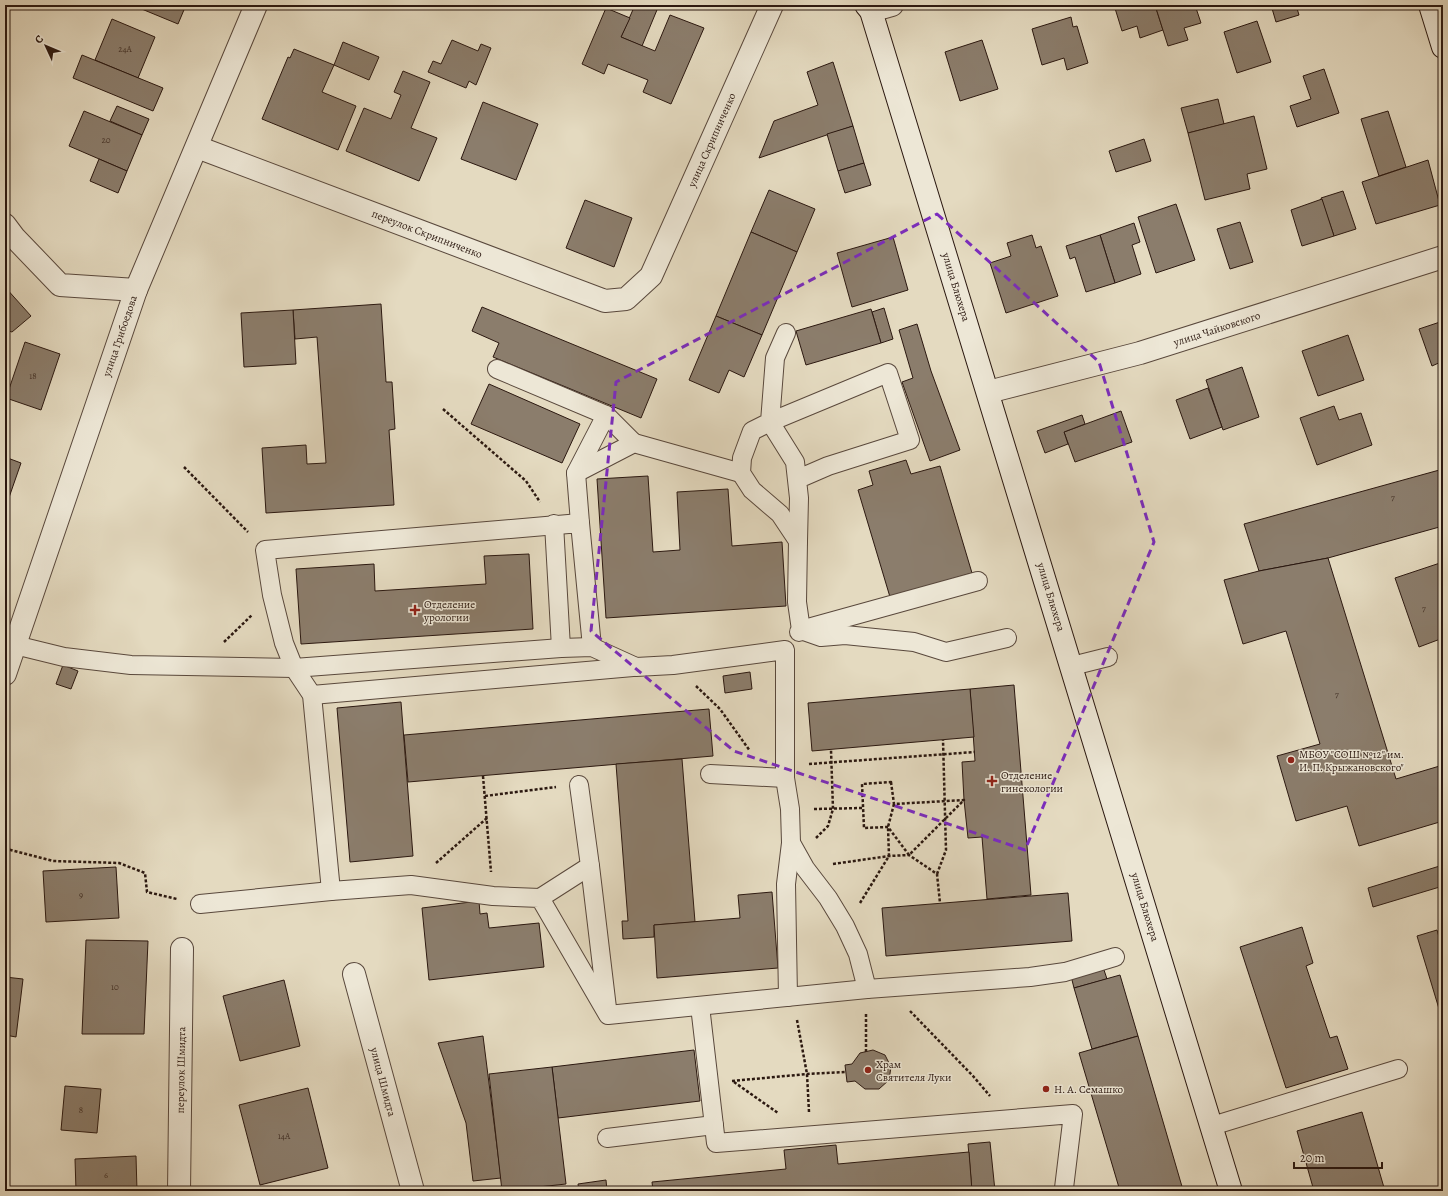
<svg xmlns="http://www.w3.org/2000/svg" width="1448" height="1196" viewBox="0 0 1448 1196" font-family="Alegreya,serif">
	<rect width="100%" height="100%" fill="#e4dac0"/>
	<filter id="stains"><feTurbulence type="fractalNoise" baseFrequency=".005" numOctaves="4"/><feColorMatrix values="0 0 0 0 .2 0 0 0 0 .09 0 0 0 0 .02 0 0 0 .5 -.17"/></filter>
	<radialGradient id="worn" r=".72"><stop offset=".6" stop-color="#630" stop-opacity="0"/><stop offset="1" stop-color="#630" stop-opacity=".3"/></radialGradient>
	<!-- building -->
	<g fill="#8b7d6c" stroke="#2b1810">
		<polygon points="132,5 186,5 178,24"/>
		<polygon points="635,5 659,5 642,46 621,37"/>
		<polygon points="1114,5 1155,5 1163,30 1140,38 1137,26 1122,31"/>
		<polygon points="1155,5 1195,5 1201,23 1184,28 1188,40 1168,46"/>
		<polygon points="1271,5 1296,5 1299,15 1276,22"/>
		<polygon points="606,8 630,18 621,37 655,51 670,15 704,28 671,104 643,92 648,80 608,64 604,74 582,64"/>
		<polygon points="1071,17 1073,27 1077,26 1088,63 1067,70 1064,58 1042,65 1032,29"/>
		<polygon points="112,19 155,37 138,78 95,60"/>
		<polygon points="1257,21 1271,62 1237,73 1224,32"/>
		<polygon points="452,40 478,51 481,44 491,48 476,85 469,81 466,88 428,72 433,61 441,64"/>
		<polygon points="982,40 998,89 960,101 945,52"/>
		<polygon points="343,42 379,57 369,80 334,65"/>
		<polygon points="294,49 334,65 322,92 356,106 338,150 262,119 288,57 290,58"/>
		<polygon points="82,55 163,88 153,111 73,78"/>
		<polygon points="833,62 853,126 759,158 774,121 818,105 807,72"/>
		<polygon points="1324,69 1339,113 1297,127 1290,106 1311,99 1303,76"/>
		<polygon points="403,71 430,82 411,128 437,138 419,181 346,151 364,108 391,119 401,95 394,92"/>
		<polygon points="1218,99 1224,124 1188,133 1181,108"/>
		<polygon points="483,102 538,124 516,180 461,159"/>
		<polygon points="117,106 149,119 142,135 110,121"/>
		<polygon points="84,111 142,135 127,171 69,146"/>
		<polygon points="1388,111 1406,167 1379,176 1361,119"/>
		<polygon points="1254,116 1267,169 1247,174 1250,189 1205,200 1188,133"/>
		<polygon points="853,126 864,163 838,171 827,134"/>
		<polygon points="1144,139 1151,161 1116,172 1109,151"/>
		<polygon points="99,159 127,171 118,193 90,181"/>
		<polygon points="1428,160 1440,205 1376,224 1362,182"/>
		<polygon points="864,163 871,185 845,193 838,171"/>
		<polygon points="769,190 815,209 797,252 751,232"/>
		<polygon points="1343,191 1356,229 1334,236 1321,198"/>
		<polygon points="1322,199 1334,236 1302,246 1291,210"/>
		<polygon points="585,200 632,218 614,267 566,248"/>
		<polygon points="1176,204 1195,260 1156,273 1138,217"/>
		<polygon points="1240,222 1253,262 1230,269 1217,229"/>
		<polygon points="1134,223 1140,242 1132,245 1141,274 1115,283 1100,235"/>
		<polygon points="751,232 797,252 762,335 716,316"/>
		<polygon points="1032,235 1036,248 1041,246 1058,296 1006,313 990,263 1011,256 1007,243"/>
		<polygon points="1100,235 1115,283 1086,292 1075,257 1070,259 1066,246"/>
		<polygon points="893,237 908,290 852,307 837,253"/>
		<polygon points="5,287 31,316 12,332 5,330"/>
		<polygon points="381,304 386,382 392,382 395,429 389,430 394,505 266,513 262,448 306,445 307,464 326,463 317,337 295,339 293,310"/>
		<polygon points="482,307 657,379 641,418 493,357 499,343 472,331"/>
		<polygon points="884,308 893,339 881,343 872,312"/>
		<polygon points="871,309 881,343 806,365 796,331"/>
		<polygon points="293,310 296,364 244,367 241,313"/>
		<polygon points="716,316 762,335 744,377 729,370 719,393 689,380"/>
		<polygon points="1443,321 1443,361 1432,366 1419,329"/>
		<polygon points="917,324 931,371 960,450 930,461 902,382 913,378 899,330"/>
		<polygon points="1348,335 1364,380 1318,396 1302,351"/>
		<polygon points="25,342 60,354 41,410 6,398"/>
		<polygon points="1242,367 1259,417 1223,430 1206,380"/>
		<polygon points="489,384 580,424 562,463 471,424"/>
		<polygon points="1208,388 1222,427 1190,439 1176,400"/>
		<polygon points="1334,406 1339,420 1361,413 1372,445 1317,465 1300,418"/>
		<polygon points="1121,411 1132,442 1075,462 1064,432"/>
		<polygon points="1082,415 1085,424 1064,432 1068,444 1045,453 1037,431"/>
		<polygon points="5,457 21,463 5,509"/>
		<polygon points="906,460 911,474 940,466 972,573 890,597 858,490 873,485 869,471"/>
		<polygon points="1443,469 1443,526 1328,558 1259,571 1244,524"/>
		<polygon points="648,476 653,552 680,550 677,492 728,489 732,546 782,542 786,606 606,618 597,479"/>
		<polygon points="529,554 533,629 301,644 296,569 374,564 375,591 486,584 484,556"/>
		<polygon points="1328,558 1396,779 1443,765 1443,821 1359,846 1347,806 1296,821 1277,756 1320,744 1286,631 1243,644 1224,580 1259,571"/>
		<polygon points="1443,562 1443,638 1419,647 1395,578"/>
		<polygon points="63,665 78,671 71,689 56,684"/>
		<polygon points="750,672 752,689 725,693 723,676"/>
		<polygon points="1014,685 1031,895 987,899 982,837 968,838 964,800 962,762 975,761 970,689"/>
		<polygon points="970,689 974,737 812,751 808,703"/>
		<polygon points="401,702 413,856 350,862 337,708"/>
		<polygon points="709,709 713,756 408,782 404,735"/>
		<polygon points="682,759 695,922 654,925 654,937 623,939 622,921 628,921 616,764"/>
		<polygon points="1443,865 1443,886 1373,907 1368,888"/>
		<polygon points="116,867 119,918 46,922 43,871"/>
		<polygon points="772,892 778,968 657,978 654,925 740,918 738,895"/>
		<polygon points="1068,893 1072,941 886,956 882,908"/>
		<polygon points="479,901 480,914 487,913 489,928 539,923 544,967 429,980 422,908"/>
		<polygon points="1302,927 1313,963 1306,966 1330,1038 1337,1036 1348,1069 1286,1088 1240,947"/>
		<polygon points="1437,930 1443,951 1443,1022 1417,936"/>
		<polygon points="86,940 148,941 144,1034 82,1034"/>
		<polygon points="1103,967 1107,979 1074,988 1071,976"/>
		<polygon points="1120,975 1138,1036 1092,1049 1074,988"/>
		<polygon points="5,977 23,979 16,1037 5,1035"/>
		<polygon points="284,980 300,1046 240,1061 223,996"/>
		<polygon points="483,1036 501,1178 473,1181 466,1123 438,1043"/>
		<polygon points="1138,1036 1183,1190 1181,1191 1120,1191 1079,1053"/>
		<polygon points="694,1050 700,1101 558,1118 552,1067"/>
		<polygon points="873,1050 885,1055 891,1067 889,1080 879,1089 865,1089 855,1081 847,1082 845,1065 852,1064 860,1053"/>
		<polygon points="552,1067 566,1184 502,1191 489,1074"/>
		<polygon points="65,1086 101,1089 97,1133 61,1130"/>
		<polygon points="308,1088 328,1168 260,1185 239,1105"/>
		<polygon points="1362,1112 1385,1191 1314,1191 1297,1131"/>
		<polygon points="990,1142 995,1191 972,1191 968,1144"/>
		<polygon points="836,1145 838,1164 969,1152 972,1191 653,1191 652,1182 786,1169 784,1150"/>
		<polygon points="136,1156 137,1191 76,1191 75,1159"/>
		<polygon points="606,1180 607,1191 579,1191 578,1184"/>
	</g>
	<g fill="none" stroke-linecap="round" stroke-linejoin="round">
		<!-- lane casing -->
		<g stroke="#59483c" stroke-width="20">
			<g id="lane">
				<polyline points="786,333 775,358 770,422 752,431 742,458 741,473 752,490 780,514 798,541 797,602 801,630 821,637 845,635 914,642 946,652 1007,638"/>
				<polyline points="497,369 606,415 576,473 580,523"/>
				<polyline points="606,415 634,443"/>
				<polyline points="576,473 634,443 741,473"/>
				<polyline points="554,524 561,648"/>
				<polyline points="798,541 799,498 795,462 770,422 888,373 910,440 828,466 798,479"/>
				<polyline points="799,632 801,630 978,581"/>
				<polyline points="15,645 64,657 131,665 294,668 561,648 592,647 636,667 673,665 785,650 785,778 790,809 791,843 805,868 828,898 845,926 858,954 867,989"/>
				<polyline points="592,647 580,523 265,550 272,595 284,643 294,668 312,695 331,891 411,885 493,896 540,898 608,1015 867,989 1030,977 1065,972 1115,957"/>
				<polyline points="1072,666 1108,657"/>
				<polyline points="312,695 633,667"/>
				<polyline points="710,774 785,778"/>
				<polyline points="590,866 607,1008"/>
				<polyline points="540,898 590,866 579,785"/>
				<polyline points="200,904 331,891"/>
				<polyline points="788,997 786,884 791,843"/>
				<polyline points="700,1006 716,1143 1073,1114 1064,1188 1066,1191"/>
				<polyline points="1212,1126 1398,1069"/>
				<polyline points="607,1138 714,1125"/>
			</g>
		</g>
		<!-- street casing -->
		<g stroke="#59483c" stroke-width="24">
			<g id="street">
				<polyline points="871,11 892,5"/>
				<polyline points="197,147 605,301 626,299 651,276 772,5"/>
				<polyline points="5,225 14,237 60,285 136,290"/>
				<polyline points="988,392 1140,353 1443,257"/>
				<polyline points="5,674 136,290 256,5"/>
				<polyline points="354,974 413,1191"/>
				<polyline points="179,1191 182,949"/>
			</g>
		</g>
		<!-- secondary casing -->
		<g stroke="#2b1810" stroke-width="24">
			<g id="secondary">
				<polyline points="866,5 871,11 1231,1191"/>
				<polyline points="1430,5 1443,47"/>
			</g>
		</g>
		<!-- path -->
		<g stroke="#2b1810" stroke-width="2.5" stroke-dasharray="3 2" stroke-linecap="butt">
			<polyline points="443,409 526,481 540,502"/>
			<polyline points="184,467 248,532"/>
			<polyline points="224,642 252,615"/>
			<polyline points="696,686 720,709 750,751"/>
			<polyline points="809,764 975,752"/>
			<polyline points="483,776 491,872"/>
			<polygon points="891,782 894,804 964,800 909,855 888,827 864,828 862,784"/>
			<polyline points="485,796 556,787"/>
			<polyline points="814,809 863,808"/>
			<polyline points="816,838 828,826 833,809 831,750"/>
			<polyline points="5,850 7,849 53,861 119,863 145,873 147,892 177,899"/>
			<polyline points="436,863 487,818"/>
			<polyline points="833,864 889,856 909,855 937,874 940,903"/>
			<polyline points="937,874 946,850 943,740"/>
			<polyline points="860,903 889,856 888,827 894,804"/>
			<polyline points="910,1011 973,1076 990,1096"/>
			<polyline points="797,1020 807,1074 809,1112"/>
			<polyline points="866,1052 866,1014"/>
			<polyline points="732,1081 807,1074 846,1072"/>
			<polyline points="734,1082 778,1113"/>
		</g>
		<!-- lane -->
		<use href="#lane" stroke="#ede7d6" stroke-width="18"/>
		<!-- street -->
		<use href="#street" stroke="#ede7d6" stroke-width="22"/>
		<!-- secondary -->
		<use href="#secondary" stroke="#ede7d6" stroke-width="22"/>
	</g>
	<!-- marked area -->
	<path fill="none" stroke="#7b2cbf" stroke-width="3" stroke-dasharray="8 5" stroke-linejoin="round" d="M937,214L1099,362L1154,542L1025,850L734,751L591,631L616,382Z"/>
	<!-- markers -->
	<g fill="#8f2418" stroke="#ede7d6" stroke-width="1.5">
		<path d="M413 604h4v4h4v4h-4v4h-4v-4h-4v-4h4z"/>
		<circle cx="1291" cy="760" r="4"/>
		<path d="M990 775h4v4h4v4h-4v4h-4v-4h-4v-4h4z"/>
		<circle cx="868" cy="1070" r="4"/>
		<circle cx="1046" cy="1089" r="4"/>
	</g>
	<g text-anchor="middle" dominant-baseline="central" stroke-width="3" stroke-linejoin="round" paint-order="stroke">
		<!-- number labels -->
		<g font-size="9" fill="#433127">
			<text x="125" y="49">24А</text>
			<text x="106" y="140">20</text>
			<text x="33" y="376">18</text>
			<text x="1393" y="497">7</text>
			<text x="1424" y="608">7</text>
			<text x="1337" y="694">7</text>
			<text x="81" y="895">9</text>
			<text x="115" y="987">10</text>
			<text x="81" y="1110">8</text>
			<text x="284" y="1136">14А</text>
			<text x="106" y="1175">6</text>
		</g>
		<!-- street labels -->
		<g font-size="11" fill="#2b1810" stroke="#ede7d6">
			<text transform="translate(712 140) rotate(-66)">улица Скрипниченко</text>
			<text transform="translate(427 234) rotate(21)">переулок Скрипниченко</text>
			<text transform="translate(956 287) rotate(73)">улица Блюхера</text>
			<text transform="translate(1217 329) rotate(-18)">улица Чайковского</text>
			<text transform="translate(120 336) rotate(-71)">улица Грибоедова</text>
			<text transform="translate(1051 597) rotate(73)">улица Блюхера</text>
			<text transform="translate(1145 907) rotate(73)">улица Блюхера</text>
			<text transform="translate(181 1070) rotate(-89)">переулок Шмидта</text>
			<text transform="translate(383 1082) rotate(75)">улица Шмидта</text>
		</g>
		<!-- poi labels -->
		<g font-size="11" fill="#2b1810" stroke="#ede7d6" text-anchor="start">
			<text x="424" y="604">Отделение<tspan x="424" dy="13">урологии</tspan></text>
			<text x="1299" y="754">МБОУ "СОШ №12" им.<tspan x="1299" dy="13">И. П. Крыжановского"</tspan></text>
			<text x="1001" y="775">Отделение<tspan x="1001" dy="13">гинекологии</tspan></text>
			<text x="876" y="1064">Храм<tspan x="876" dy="13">Святителя Луки</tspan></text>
			<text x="1054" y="1089">Н. А. Семашко</text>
		</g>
	</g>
	<!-- margin -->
	<rect width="1448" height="1196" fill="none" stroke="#e4dac0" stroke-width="20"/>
	<rect x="6" y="6" width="1436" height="1184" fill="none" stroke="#2b1810" stroke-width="2"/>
	<rect x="10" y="10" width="1428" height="1176" fill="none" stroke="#2b1810"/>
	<!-- north arrow -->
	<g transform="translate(46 46) rotate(314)" stroke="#ede7d6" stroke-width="3" paint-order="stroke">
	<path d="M0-3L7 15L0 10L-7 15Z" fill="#2b1810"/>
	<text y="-6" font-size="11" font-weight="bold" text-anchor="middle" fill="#2b1810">С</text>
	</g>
	<!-- scale -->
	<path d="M1294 1162v6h88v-6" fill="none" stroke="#2b1810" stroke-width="2"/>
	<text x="1300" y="1162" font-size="12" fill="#2b1810" stroke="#ede7d6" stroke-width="3" paint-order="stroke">20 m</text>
	<rect width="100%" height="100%" filter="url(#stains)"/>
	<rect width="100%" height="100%" fill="url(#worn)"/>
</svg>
